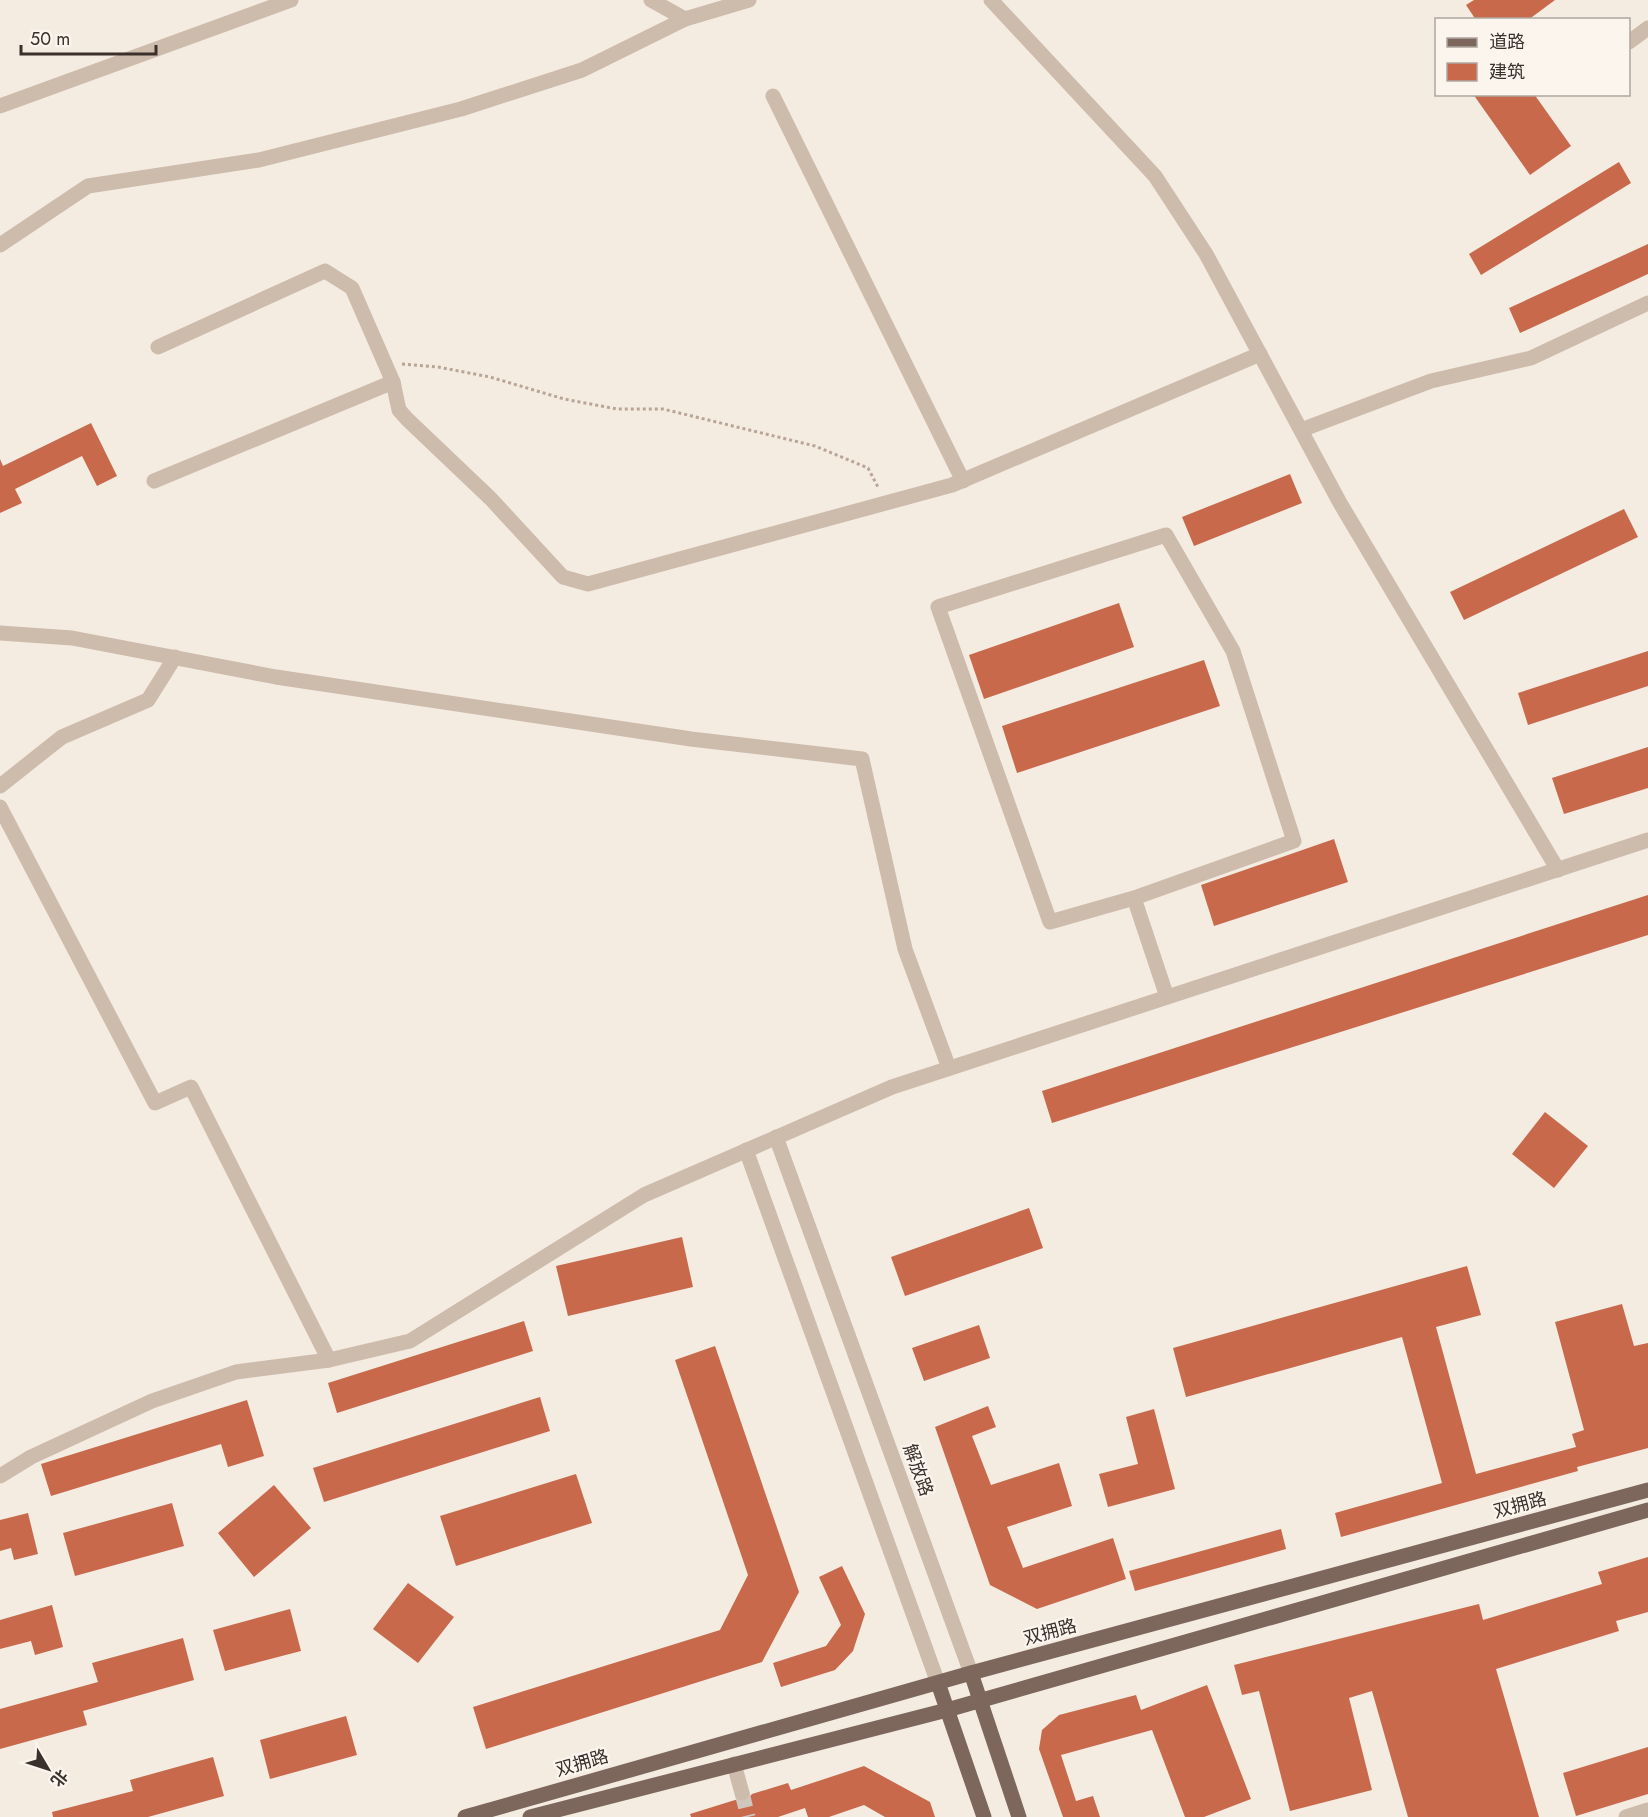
<svg xmlns="http://www.w3.org/2000/svg" width="1648" height="1817" viewBox="0 0 1648 1817" font-family="Jost,'Noto Sans SC',sans-serif">
	<rect width="100%" height="100%" fill="#f4ebe1"/>
	<!-- building -->
	<g fill="#c8694b">
		<polygon points="1474,0 1555,0 1528,20 1476,20 1466,5"/>
		<polygon points="1473,94 1534,94 1571,146 1530,175"/>
		<polygon points="1619,162 1631,183 1481,275 1469,254"/>
		<polygon points="1648,244 1648,274 1520,333 1509,308"/>
		<polygon points="91,423 117,476 97,486 82,456 15,489 22,503 0,513 0,459 3,466"/>
		<polygon points="1290,474 1302,503 1194,546 1182,517"/>
		<polygon points="1624,509 1638,537 1464,620 1450,592"/>
		<polygon points="1119,603 1134,647 984,699 969,655"/>
		<polygon points="1648,651 1648,686 1528,725 1518,693"/>
		<polygon points="1204,660 1220,706 1017,773 1002,726"/>
		<polygon points="1648,747 1648,788 1564,814 1552,778"/>
		<polygon points="1334,839 1348,882 1214,926 1201,885"/>
		<polygon points="1648,895 1648,935 1052,1123 1042,1091"/>
		<polygon points="1545,1112 1588,1146 1554,1188 1512,1154"/>
		<polygon points="1029,1208 1043,1248 905,1296 891,1257"/>
		<polygon points="682,1237 693,1287 568,1316 556,1266"/>
		<polygon points="1467,1266 1481,1315 1436,1327 1476,1474 1576,1447 1572,1434 1584,1430 1555,1322 1622,1304 1634,1346 1648,1343 1648,1448 1577,1467 1578,1471 1341,1537 1335,1513 1442,1483 1402,1337 1186,1397 1173,1348"/>
		<polygon points="524,1321 533,1351 337,1413 328,1383"/>
		<polygon points="979,1325 990,1358 924,1381 912,1348"/>
		<polygon points="715,1346 799,1592 762,1662 486,1749 473,1707 720,1630 748,1575 675,1360"/>
		<polygon points="540,1397 550,1431 324,1502 313,1468"/>
		<polygon points="247,1400 264,1456 228,1467 221,1444 51,1496 41,1464"/>
		<polygon points="988,1406 996,1427 972,1436 991,1485 1059,1463 1072,1506 1007,1527 1023,1568 1113,1538 1126,1579 1037,1609 990,1585 935,1427"/>
		<polygon points="1154,1409 1175,1489 1108,1507 1099,1474 1138,1464 1126,1417"/>
		<polygon points="576,1474 592,1523 456,1566 440,1516"/>
		<polygon points="274,1485 311,1528 254,1577 218,1533"/>
		<polygon points="172,1503 184,1546 75,1576 63,1533"/>
		<polygon points="28,1513 38,1554 14,1560 11,1548 0,1551 0,1520"/>
		<polygon points="1281,1529 1286,1549 1135,1591 1129,1571"/>
		<polygon points="1648,1557 1648,1612 1616,1621 1619,1631 1496,1669 1539,1817 1408,1817 1372,1691 1349,1698 1372,1790 1290,1811 1259,1691 1242,1695 1234,1665 1479,1604 1483,1620 1602,1584 1598,1572"/>
		<polygon points="842,1566 865,1614 853,1651 835,1670 781,1687 773,1663 826,1646 841,1625 819,1577"/>
		<polygon points="408,1583 454,1617 418,1663 373,1629"/>
		<polygon points="52,1605 63,1647 35,1655 31,1641 0,1649 0,1620"/>
		<polygon points="290,1609 301,1651 225,1671 213,1630"/>
		<polygon points="183,1638 194,1680 83,1711 87,1725 0,1749 0,1709 98,1682 92,1663"/>
		<polygon points="1207,1685 1251,1799 1204,1817 1185,1817 1152,1730 1061,1755 1076,1801 1093,1796 1100,1817 1063,1817 1039,1749 1042,1730 1059,1715 1136,1695 1141,1710"/>
		<polygon points="346,1716 357,1755 270,1779 260,1740"/>
		<polygon points="1648,1747 1648,1794 1576,1816 1563,1773"/>
		<polygon points="213,1757 224,1796 148,1817 53,1817 52,1812 133,1791 130,1780"/>
		<polygon points="864,1766 930,1802 935,1817 885,1817 864,1805 829,1817 808,1817 805,1808 778,1817 691,1817 690,1814 735,1800 745,1802 752,1794 788,1783 791,1790"/>
	</g>
	<g fill="none" stroke-linecap="round" stroke-linejoin="round">
		<!-- minor-tunnel -->
		<polyline stroke="#cfc6bd" stroke-width="15" stroke-dasharray="15 8" stroke-linecap="butt" points="742,1793 748,1817"/>
		<!-- path -->
		<polyline stroke="#b9a596" stroke-width="3" stroke-dasharray="3 3" stroke-linecap="butt" points="402,364 438,367 490,377 564,399 617,409 663,409 815,446 868,468 879,489"/>
		<!-- minor -->
		<g stroke="#cdbbac" stroke-width="15">
			<polyline points="651,0 685,19"/>
			<polyline points="991,0 1155,176 1206,254 1340,503 1558,870"/>
			<polyline points="1629,42 1648,28"/>
			<polyline points="773,96 963,481"/>
			<polyline points="0,106 291,0"/>
			<polyline points="0,245 88,186 259,160 461,109 582,70 685,19 749,0"/>
			<polyline points="158,347 325,271 352,288 393,382"/>
			<polyline points="1301,430 1431,381 1531,358 1648,303"/>
			<polyline points="154,481 393,382 399,410 407,419 491,499 563,577 588,584 952,485 1260,354"/>
			<polyline points="0,633 72,638 276,677 691,739 862,759 905,949 949,1068"/>
			<polyline points="0,786 62,737 148,700 175,657"/>
			<polyline points="0,807 155,1103 191,1087 329,1360"/>
			<polyline points="1134,898 1294,841 1233,651 1166,535 938,607 1050,922 1134,898 1167,997"/>
			<polyline points="776,1137 971,1673"/>
			<polyline points="746,1150 938,1683"/>
			<polyline points="0,1476 31,1457 152,1401 236,1372 329,1360 410,1341 644,1195 892,1087 1648,840"/>
			<polyline points="734,1764 742,1793"/>
			<polyline points="1626,1817 1648,1810"/>
		</g>
		<!-- major -->
		<g stroke="#7d675c" stroke-width="15">
			<polyline points="971,1673 1019,1817"/>
			<polyline points="938,1683 984,1817"/>
			<polyline points="465,1817 971,1673 1648,1490"/>
			<polyline points="530,1817 947,1710 1648,1510"/>
		</g>
	</g>
	<g text-anchor="middle" dominant-baseline="central" stroke-width="4.5" stroke-linejoin="round" paint-order="stroke">
		<!-- street labels -->
		<g font-size="18" fill="#3b302b" stroke="#fbf5ee">
			<text transform="translate(918 1470) rotate(70)">解放路</text>
			<text transform="translate(1520 1505) rotate(-15)">双拥路</text>
			<text transform="translate(1050 1632) rotate(-15)">双拥路</text>
			<text transform="translate(582 1763) rotate(-16)">双拥路</text>
		</g>
	</g>
	<!-- legend -->
	<rect x="1435" y="18" width="195" height="78" fill="#fbf5ee" stroke="#aea6a0" stroke-width="1.5"/>
	<rect x="1447" y="38" width="30" height="9" fill="#7d675c" stroke="#aea6a0" stroke-width="1.5"/>
	<text x="1489" y="48" font-size="18" fill="#3b302b">道路</text>
	<rect x="1447" y="63" width="30" height="18" fill="#c8694b" stroke="#aea6a0" stroke-width="1.5"/>
	<text x="1489" y="78" font-size="18" fill="#3b302b">建筑</text>
	<!-- north arrow -->
	<g transform="translate(48 1769) rotate(129)" stroke="#fbf5ee" stroke-width="4.5" paint-order="stroke">
	<path d="M0-4.5L10 22L0 15L-10 22Z" fill="#3b302b"/>
	<text y="-9" font-size="16" font-weight="bold" text-anchor="middle" fill="#3b302b">北</text>
	</g>
	<!-- scale -->
	<path d="M21 45v9h135v-9" fill="none" stroke="#3b302b" stroke-width="3"/>
	<text x="30" y="45" font-size="18" fill="#3b302b" stroke="#fbf5ee" stroke-width="4.5" paint-order="stroke">50 m</text>
</svg>
